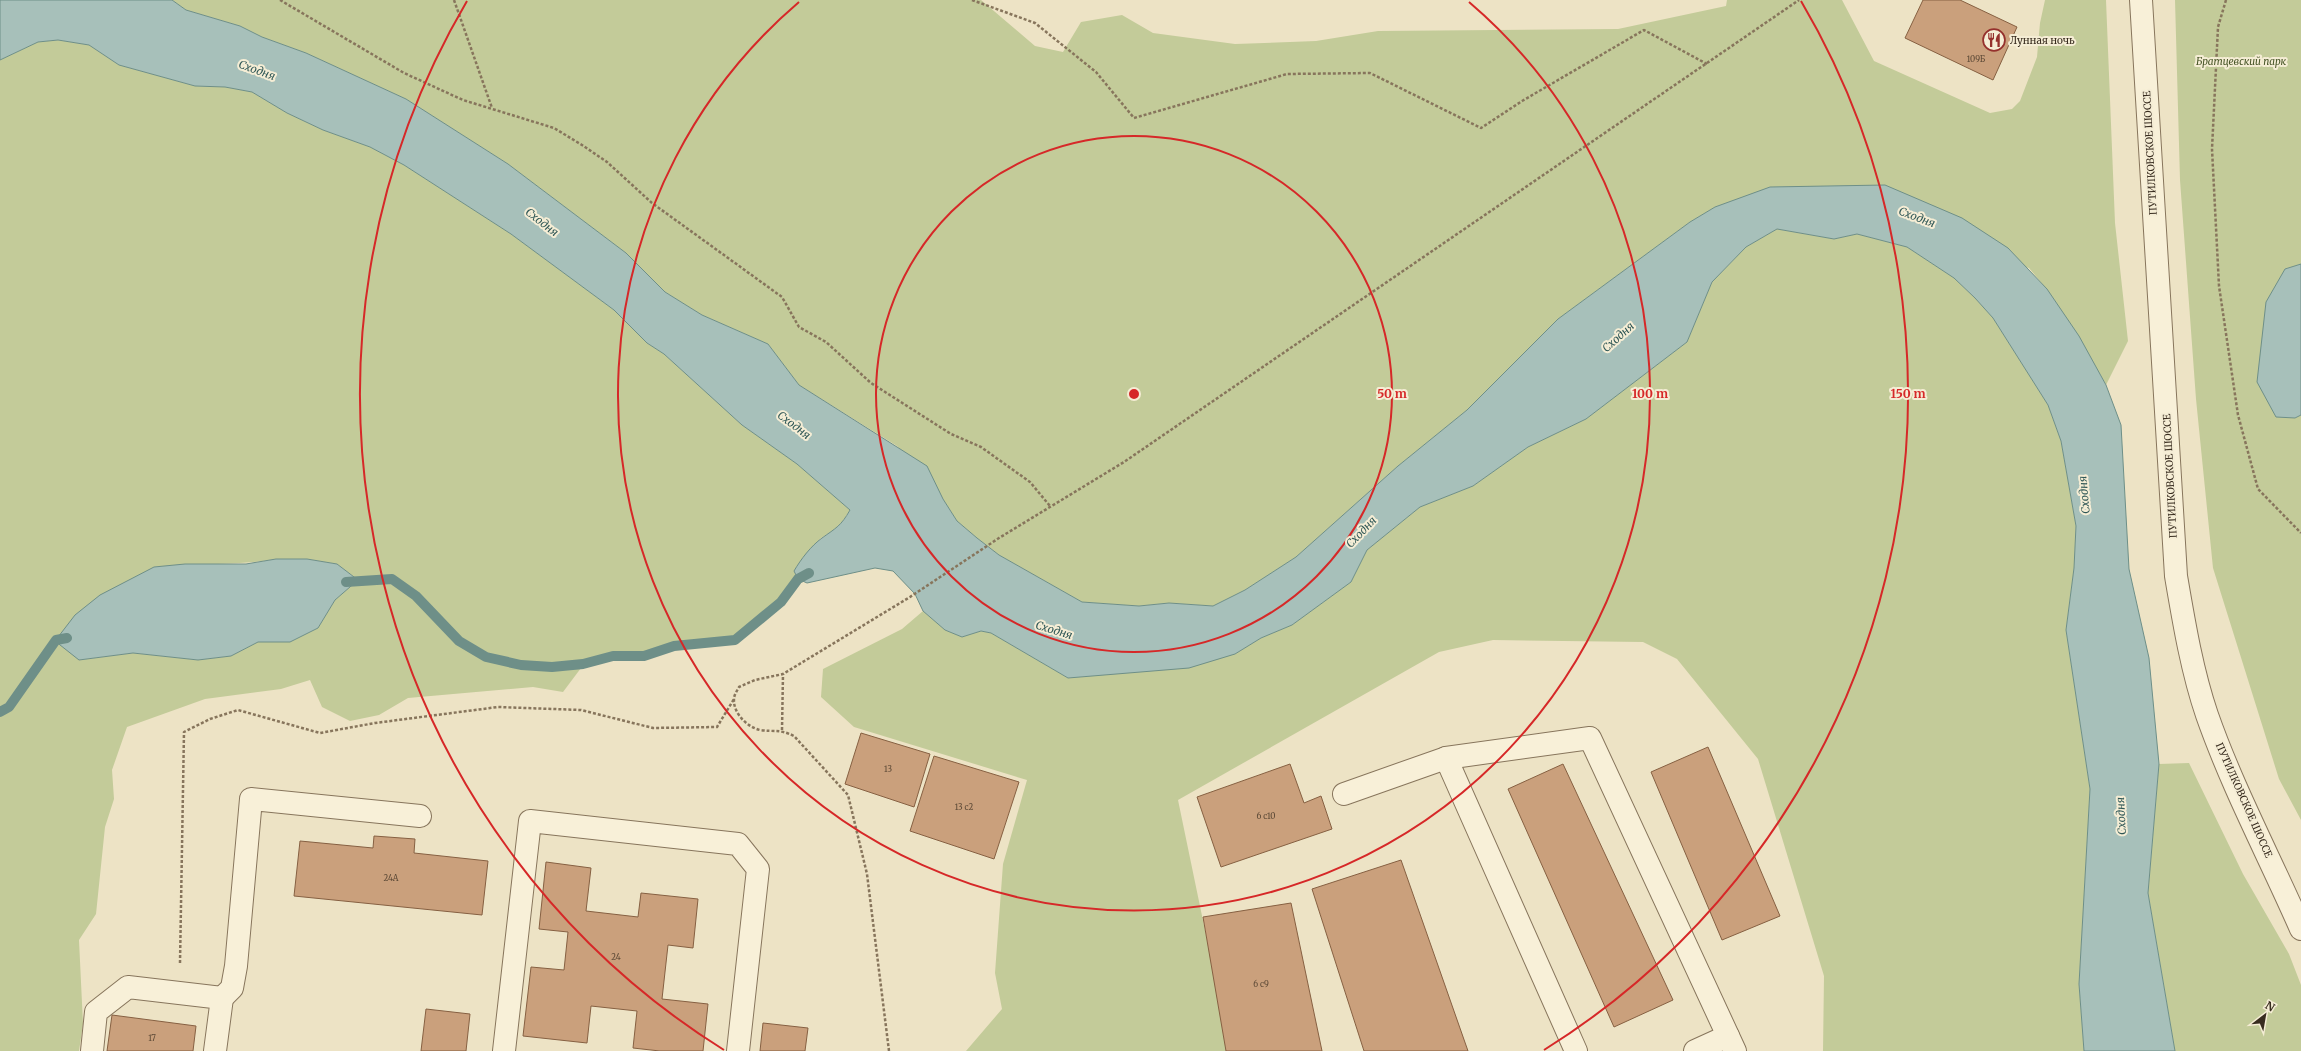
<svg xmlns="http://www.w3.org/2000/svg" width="2301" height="1051" viewBox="0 0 2301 1051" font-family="Merriweather,serif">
	<rect width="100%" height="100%" fill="#ede3c5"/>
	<!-- green -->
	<g fill="#c3cb99" fill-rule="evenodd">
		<path d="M172,0H981L1035,46L1063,52L1081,22L1122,15L1153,33L1235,44L1316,41L1378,31L1618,29L1726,6L1727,0H1842L1874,61L1990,113L2012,109L2020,101L2037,57L2040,23L2045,0H2106L2115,223L2128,341L2106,385C2083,344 2060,304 2029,268L1743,198L1715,207L1690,222L1558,319L1467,410L1398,466L1296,557L1245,590L1213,606L1169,603L1139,606L1082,602L999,555L977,538L957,521L943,499L897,446L799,385L768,344L702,315L665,292L626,253L508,164L406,99L306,53L262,37L240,26L186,10Z"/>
		<polygon points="2175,0 2301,0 2301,264 2285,269 2295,418 2301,415 2301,820 2279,779 2213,568 2196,399 2180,180"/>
		<path d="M58,40L89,45L119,65L195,86L225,87L252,92L287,113L323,130L370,147L404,165L511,234L614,310L647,343L664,354L742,425L797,464L850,510L839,527L821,538L794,571L798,579L781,602L735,640L674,646L644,656H613L584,664L563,692L533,687L408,698L379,715L350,721L322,707L310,680L281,689L205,699L127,727L112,770L114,799L105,827L96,914L79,940L83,1024L79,1051H0V60L38,42ZM276,559H307L337,564L358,580L335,600L318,628L290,642H258L231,656L198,660L133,653L79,660L154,567C195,563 235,566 276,559Z"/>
		<polygon points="1777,229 1834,239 1857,234 1907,247 1954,278 1975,298 1993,318 2048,405 2061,441 2076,526 2074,568 2066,630 2090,789 2079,984 2084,1051 1823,1051 1824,976 1758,759 1677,659 1643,642 1493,640 1439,652 1178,800 1230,1051 966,1051 1002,1009 995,973 1003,864 1027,780 854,727 821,697 823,669 902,629 923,611 945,630 962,637 981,631 991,633 1068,678 1126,672 1235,654 1261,638 1292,625 1351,582 1367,550 1420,507 1473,486 1528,447 1586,419 1687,342 1712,282 1746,247"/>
		<polygon points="2189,763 2243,874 2289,954 2301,985 2301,1051 2175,1051 2148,893 2159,764"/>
	</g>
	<!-- water -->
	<g fill="#a7c0ba" stroke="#6e8f88">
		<path d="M0,0H172L186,10L240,26L262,37L306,53L406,99L508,164L626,253L665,292L702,315L768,344L799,385L927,466L943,499L957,521L977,538L999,555L1082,602L1139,606L1169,603L1213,606L1245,590L1296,557L1398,466L1467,410L1558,319L1690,222L1715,207L1770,187L1885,185L1962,218L2008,248L2047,289L2079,336L2106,385L2121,425L2129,569L2149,658L2159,764L2148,893L2175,1051H2084L2079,984L2090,789L2066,630L2074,568L2076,526L2061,441L2048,405L1993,318L1975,298L1954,278L1907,247L1857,234L1834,239L1777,229L1746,247L1712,282L1687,342L1586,419L1528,447L1473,486L1420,507L1367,550L1351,582L1292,625L1261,638L1235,654L1189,668L1068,678L991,633L981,631L962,637L945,630L923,611L915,594L893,571L875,568L807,583L798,579L794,571C801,559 811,546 822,538C836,528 841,526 850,510L797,464L742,425L664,354L647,343L614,310L511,234L404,165L370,147L323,130L287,113L252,92L225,87L195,86L119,65L89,45L58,40L38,42L0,60Z"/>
		<polygon points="2301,264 2301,415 2295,418 2276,417 2257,382 2266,302 2285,269"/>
		<polygon points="276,559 307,559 337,564 358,580 335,600 318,628 290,642 258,642 231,656 198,660 133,653 79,660 55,641 75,615 100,595 154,567 185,564 246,564"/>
	</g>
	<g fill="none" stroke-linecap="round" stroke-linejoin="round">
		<!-- stream -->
		<g stroke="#6e8f88" stroke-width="10">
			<polyline points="346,582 392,579 416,596 459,641 486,657 521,665 552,667 583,664 613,656 644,656 674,646 735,640 781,602 798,579 809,573"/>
			<polyline points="0,712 9,707 56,640 67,638"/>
		</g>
	</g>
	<!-- building -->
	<g fill="#caa07c" stroke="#866042">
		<polygon points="1923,0 1960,0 2017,27 1993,80 1905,38"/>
		<polygon points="861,733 930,754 914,807 845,784"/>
		<polygon points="1708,747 1780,916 1722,940 1651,772"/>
		<polygon points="934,756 1019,782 994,859 910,831"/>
		<polygon points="1290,764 1304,803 1321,796 1332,829 1221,867 1197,797"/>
		<polygon points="1563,764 1673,1000 1614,1027 1508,789"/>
		<polygon points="374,836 415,839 414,853 488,861 482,915 294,896 300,841 373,848"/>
		<polygon points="1401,860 1468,1051 1364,1051 1312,889"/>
		<polygon points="546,862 591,868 586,911 638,917 641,893 698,899 693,948 668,945 662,999 708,1004 703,1051 660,1051 633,1048 637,1011 591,1006 587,1043 523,1036 531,967 564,970 568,932 539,929"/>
		<polygon points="1291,903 1322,1051 1226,1051 1203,917"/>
		<polygon points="426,1009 470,1014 466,1051 421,1051"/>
		<polygon points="112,1015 196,1026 193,1051 107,1051"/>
		<polygon points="763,1023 808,1028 805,1051 760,1051"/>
	</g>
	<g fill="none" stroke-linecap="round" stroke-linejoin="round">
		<!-- minor casing -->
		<g stroke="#87755c" stroke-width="24">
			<g id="minor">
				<path d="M2141,0L2176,576C2184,623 2192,671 2207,715C2233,789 2270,858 2301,929"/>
				<polyline points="1446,758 1590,738 1735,1051"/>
				<polyline points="1344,794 1446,758 1576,1051"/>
				<polyline points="222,998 232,988 236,966 251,799 420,816"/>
				<polyline points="92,1051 96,1012 128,987 222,998 215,1051"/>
				<polyline points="504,1051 530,821 738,844 758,869 738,1051"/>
				<polyline points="1695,1051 1728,1036"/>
			</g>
		</g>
		<!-- path -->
		<g stroke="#87755c" stroke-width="2.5" stroke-dasharray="3 2" stroke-linecap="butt">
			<polyline points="280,0 404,73 463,100 554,128 582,145 607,162 652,203 782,297 799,327 826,342 871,383 951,434 981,447 1030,482 1050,506"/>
			<polyline points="454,0 492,108"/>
			<polyline points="972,0 1035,23 1096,72 1134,118 1287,74 1370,73 1481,128 1522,101 1644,30 1707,64"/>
			<polyline points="2226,0 2218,27 2212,149 2219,286 2238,415 2258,489 2301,533"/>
			<polyline points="782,730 783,674"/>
			<polyline points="180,963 184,732 210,719 238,710 320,733 375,723 498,707 581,710 653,728 717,727 734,699"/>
			<path d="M889,1051L867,874L848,795L794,736C780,729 774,732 760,730C747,727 733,713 734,699C734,695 737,691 739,687L755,680L783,674L910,597L999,538L1124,462L1799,0"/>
		</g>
		<!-- minor -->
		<use href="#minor" stroke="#f8f0d8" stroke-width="22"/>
	</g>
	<!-- distance rings -->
	<g fill="none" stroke="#d62828" stroke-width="2">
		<circle cx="1134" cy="394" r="258"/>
		<path d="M1469 2A516 516 0 1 1 799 2"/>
		<path d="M724 1050A774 774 0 0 1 467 1M1801 1A774 774 0 0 1 1544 1050"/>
	</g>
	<!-- icons -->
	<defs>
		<g id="restaurant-ring" transform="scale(1.15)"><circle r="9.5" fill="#f5edd5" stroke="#95312d" stroke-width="1.5"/><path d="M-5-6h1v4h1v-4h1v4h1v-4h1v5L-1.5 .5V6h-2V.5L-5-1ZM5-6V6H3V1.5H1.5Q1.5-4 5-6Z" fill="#95312d"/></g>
	</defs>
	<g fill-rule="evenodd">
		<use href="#restaurant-ring" x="1994" y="40"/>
	</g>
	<g text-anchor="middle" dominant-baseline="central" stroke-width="4" stroke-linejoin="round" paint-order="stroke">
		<!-- number labels -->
		<g font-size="8" fill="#5c4936">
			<text x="1976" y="59">109Б</text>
			<text x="888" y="769">13</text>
			<text x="964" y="807">13 с2</text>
			<text x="1266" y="816">6 с10</text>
			<text x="391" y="878">24А</text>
			<text x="616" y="957">24</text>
			<text x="1261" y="984">6 с9</text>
			<text x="152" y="1038">17</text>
		</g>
		<!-- poi labels -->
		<g font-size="10" fill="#382c1f" stroke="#f5edd5" text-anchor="start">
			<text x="2010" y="40">Лунная ночь</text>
		</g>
		<!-- park labels -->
		<g font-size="10" font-style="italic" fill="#465426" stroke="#f5edd5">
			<text x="2241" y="61">Братцевский парк</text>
		</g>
		<!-- street labels -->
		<g font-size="10" fill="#382c1f" stroke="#f5edd5">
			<text transform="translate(2150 153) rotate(-93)">ПУТИЛКОВСКОЕ ШОССЕ</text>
			<text transform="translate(2170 476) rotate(-93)">ПУТИЛКОВСКОЕ ШОССЕ</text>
			<text transform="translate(2244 800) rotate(66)">ПУТИЛКОВСКОЕ ШОССЕ</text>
		</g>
		<!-- water labels -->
		<g font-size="11" font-style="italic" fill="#2f5756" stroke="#f5edd5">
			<text transform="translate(257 70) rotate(20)">Сходня</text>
			<text transform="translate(1917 217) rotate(21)">Сходня</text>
			<text transform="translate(542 222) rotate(38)">Сходня</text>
			<text transform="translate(1618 337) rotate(-42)">Сходня</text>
			<text transform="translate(794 425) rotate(37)">Сходня</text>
			<text transform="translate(2084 495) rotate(-95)">Сходня</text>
			<text transform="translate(1361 532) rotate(-46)">Сходня</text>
			<text transform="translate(1054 630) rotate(17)">Сходня</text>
			<text transform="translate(2121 816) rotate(-93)">Сходня</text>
		</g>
	</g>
	<circle cx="1134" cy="394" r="6" fill="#d62828" stroke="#f5edd5" stroke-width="2"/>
	<g font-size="12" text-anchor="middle" font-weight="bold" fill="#d62828" stroke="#f5edd5" stroke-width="4" stroke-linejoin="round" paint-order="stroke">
		<text x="1392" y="398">50 m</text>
		<text x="1650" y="398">100 m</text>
		<text x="1908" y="398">150 m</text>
	</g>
	<!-- north arrow -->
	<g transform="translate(2265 1015) rotate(31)" stroke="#f5edd5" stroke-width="3" paint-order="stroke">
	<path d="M0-3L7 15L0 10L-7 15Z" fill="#382c1f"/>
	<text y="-6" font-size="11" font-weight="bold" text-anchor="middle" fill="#382c1f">N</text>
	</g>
</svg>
